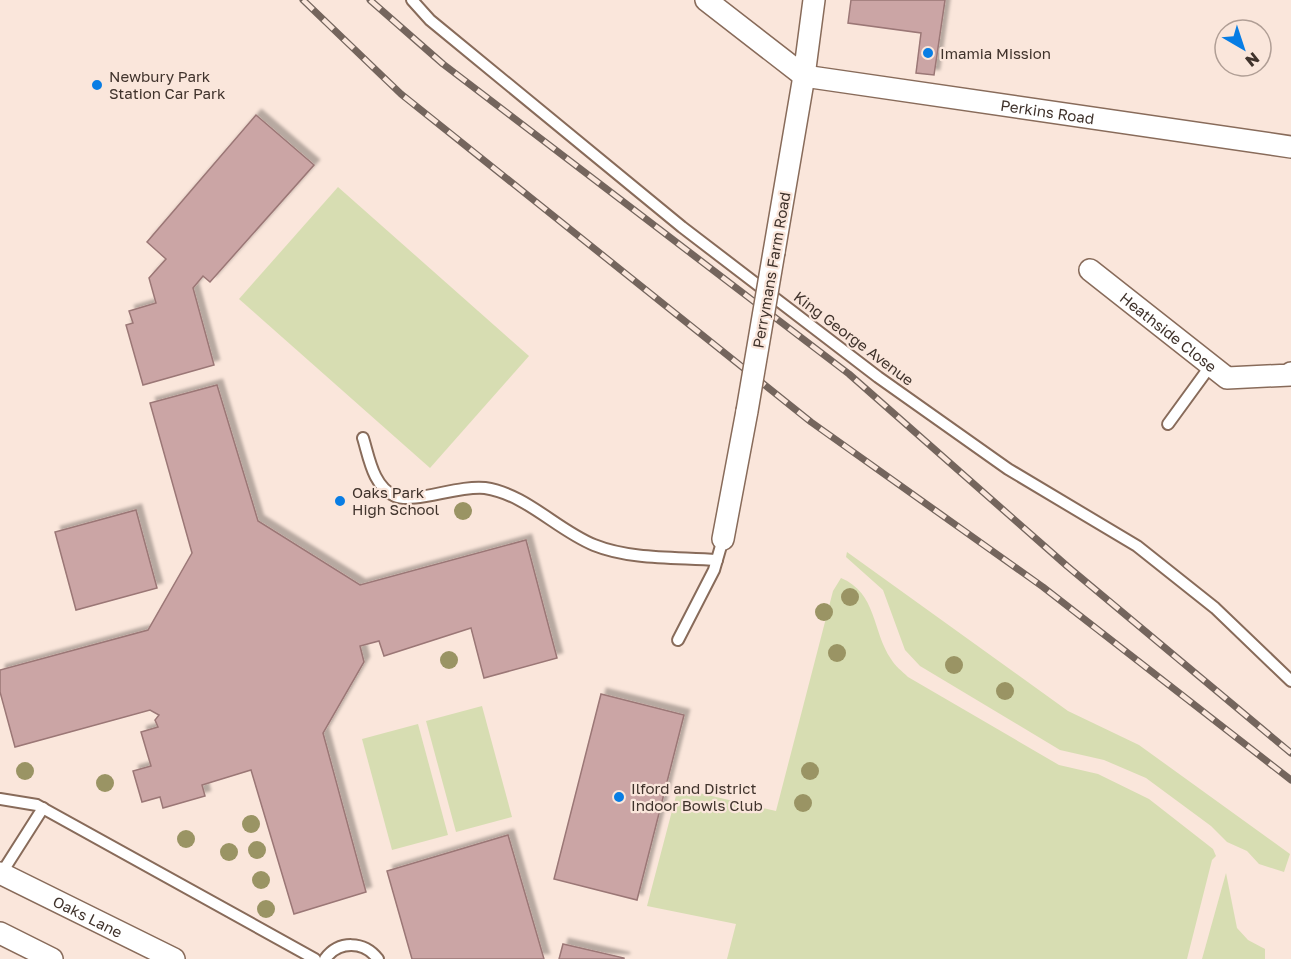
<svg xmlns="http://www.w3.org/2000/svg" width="1291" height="959" viewBox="0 0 1291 959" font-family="'Golos Text',sans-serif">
	<defs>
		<filter id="shadow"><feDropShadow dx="5.5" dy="-5.5" stdDeviation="1.5" flood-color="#0004"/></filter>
	</defs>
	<rect width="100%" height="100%" fill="#fae6db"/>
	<!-- green -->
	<g fill="#d7ddb2">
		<polygon points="338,187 529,356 430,468 239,299"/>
		<polygon points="847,552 1068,711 1139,745 1290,854 1284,872 1259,864 1247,851 1227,842 1211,826 1146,778 1104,760 1060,750 920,666 905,650 883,590 846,557"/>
		<path d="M841,578C877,593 872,631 891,659C895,666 902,671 908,677L1059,765L1098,774L1149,799L1213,849L1216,856L1212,860L1187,959H727L736,924L647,906L678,788L776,811L833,591Z"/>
		<polygon points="482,706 512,817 456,832 426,721"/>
		<polygon points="418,724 448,835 392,850 362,739"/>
		<polygon points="1226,873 1237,928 1248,940 1265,949 1265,959 1202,959"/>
	</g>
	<!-- building -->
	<g fill="#cba5a5" stroke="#9b7776" stroke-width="1.5" filter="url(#shadow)">
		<polygon points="851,0 945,0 934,75 916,73 921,33 848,23"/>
		<polygon points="256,115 314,165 210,282 203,276 193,288 214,365 143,385 126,325 133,323 129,311 156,303 149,278 166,259 147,242"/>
		<polygon points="217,385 258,521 360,585 526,540 557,658 484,678 471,628 384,656 379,641 360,646 364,662 323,733 366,892 294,914 251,770 202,785 205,796 163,808 160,797 142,802 133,771 151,766 141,732 158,727 155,720 159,715 150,710 15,747 0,692 0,670 148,630 192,553 150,403"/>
		<polygon points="136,510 157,588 76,610 55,532"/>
		<polygon points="601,694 684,715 637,900 554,879"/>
		<polygon points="508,835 544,959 412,959 387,871"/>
		<polygon points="563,944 624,958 624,959 559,959"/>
	</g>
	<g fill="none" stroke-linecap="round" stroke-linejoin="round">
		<!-- service casing -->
		<g stroke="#886b5a" stroke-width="14">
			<g id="service">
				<polyline points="412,0 430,20 682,227 878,377 1008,469 1137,546 1215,608 1291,681"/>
				<polyline points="1168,424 1211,365"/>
				<path d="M363,438C369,457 373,487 395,496C414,504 458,485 485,488C526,494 557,530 594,545C631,560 678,557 717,560"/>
				<polyline points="678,640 714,570 723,539"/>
				<polyline points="0,799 37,805 315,959"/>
				<polyline points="1,874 43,808"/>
				<path d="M325,959C339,940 364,941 378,959"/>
			</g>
		</g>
		<!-- minor casing -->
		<g stroke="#886b5a" stroke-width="24">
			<g id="minor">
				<path id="s1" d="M706,0L804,76L1291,147"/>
				<polyline points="774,252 804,76 814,0"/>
				<path id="s2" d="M1090,270L1227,378L1290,375L1291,373"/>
				<polyline points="723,539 747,411"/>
				<path id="s3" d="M0,873L174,959"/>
				<polyline points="0,933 52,959"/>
			</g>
		</g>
		<!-- service -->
		<use href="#service" stroke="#fff" stroke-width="10"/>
		<!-- minor -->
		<use href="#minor" stroke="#fff" stroke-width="21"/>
		<!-- rail casing -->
		<g stroke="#74655d" stroke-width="7">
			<g id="rail">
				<polyline points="303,0 401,94 811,422 1043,587 1291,780"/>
				<polyline points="370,0 443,64 849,374 1067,566 1291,753"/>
			</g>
		</g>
		<!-- rail -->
		<use href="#rail" stroke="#fae6db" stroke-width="4.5" stroke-dasharray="14" stroke-linecap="butt"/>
		<!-- minor-bridge casing -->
		<g stroke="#886b5a" stroke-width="24" stroke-linecap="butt">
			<polyline id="minor-bridge" points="747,411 774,252"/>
		</g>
		<!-- minor-bridge -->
		<use href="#minor-bridge" stroke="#fff" stroke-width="21"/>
	</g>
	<!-- trees -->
	<g fill="#9a9464">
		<circle cx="463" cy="511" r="9"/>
		<circle cx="850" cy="597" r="9"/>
		<circle cx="824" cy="612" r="9"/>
		<circle cx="837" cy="653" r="9"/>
		<circle cx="449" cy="660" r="9"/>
		<circle cx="954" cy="665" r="9"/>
		<circle cx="1005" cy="691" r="9"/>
		<circle cx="25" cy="771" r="9"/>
		<circle cx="810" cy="771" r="9"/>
		<circle cx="105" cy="783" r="9"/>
		<circle cx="803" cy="803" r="9"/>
		<circle cx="251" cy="824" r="9"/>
		<circle cx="186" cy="839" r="9"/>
		<circle cx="257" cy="850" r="9"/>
		<circle cx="229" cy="852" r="9"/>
		<circle cx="261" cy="880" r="9"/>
		<circle cx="266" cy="909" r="9"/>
	</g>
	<!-- markers -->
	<g fill="#087de4" stroke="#fae6db" stroke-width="2">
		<circle cx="928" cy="53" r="6"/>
		<circle cx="97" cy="85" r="6"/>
		<circle cx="340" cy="501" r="6"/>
		<circle cx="619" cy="797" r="6"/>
	</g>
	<g text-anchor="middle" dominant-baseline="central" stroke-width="4.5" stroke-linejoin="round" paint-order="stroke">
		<!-- poi labels -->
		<g font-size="15" fill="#40332c" stroke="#fae6db" text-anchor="start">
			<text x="940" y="53">Imamia Mission</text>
			<text x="109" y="76">Newbury Park<tspan x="109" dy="17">Station Car Park</tspan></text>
			<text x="352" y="492">Oaks Park<tspan x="352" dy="17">High School</tspan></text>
			<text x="631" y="788">Ilford and District<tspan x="631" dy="17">Indoor Bowls Club</tspan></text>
		</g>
		<!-- street labels -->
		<g font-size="15" fill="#40332c" stroke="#fae6db">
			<text stroke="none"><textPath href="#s1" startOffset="370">Perkins Road</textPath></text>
			<text transform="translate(771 270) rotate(-80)">Perrymans Farm Road</text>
			<text stroke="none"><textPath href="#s2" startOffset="100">Heathside Close</textPath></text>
			<text transform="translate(854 338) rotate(37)">King George Avenue</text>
			<text stroke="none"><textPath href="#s3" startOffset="98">Oaks Lane</textPath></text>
		</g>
	</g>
	<!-- north arrow -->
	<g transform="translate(1243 48) rotate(141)"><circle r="28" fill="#fae6db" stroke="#b09e95" stroke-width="1.5"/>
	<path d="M0-4.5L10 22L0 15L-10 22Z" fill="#087de4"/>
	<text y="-9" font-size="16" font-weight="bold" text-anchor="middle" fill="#40332c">N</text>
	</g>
</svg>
